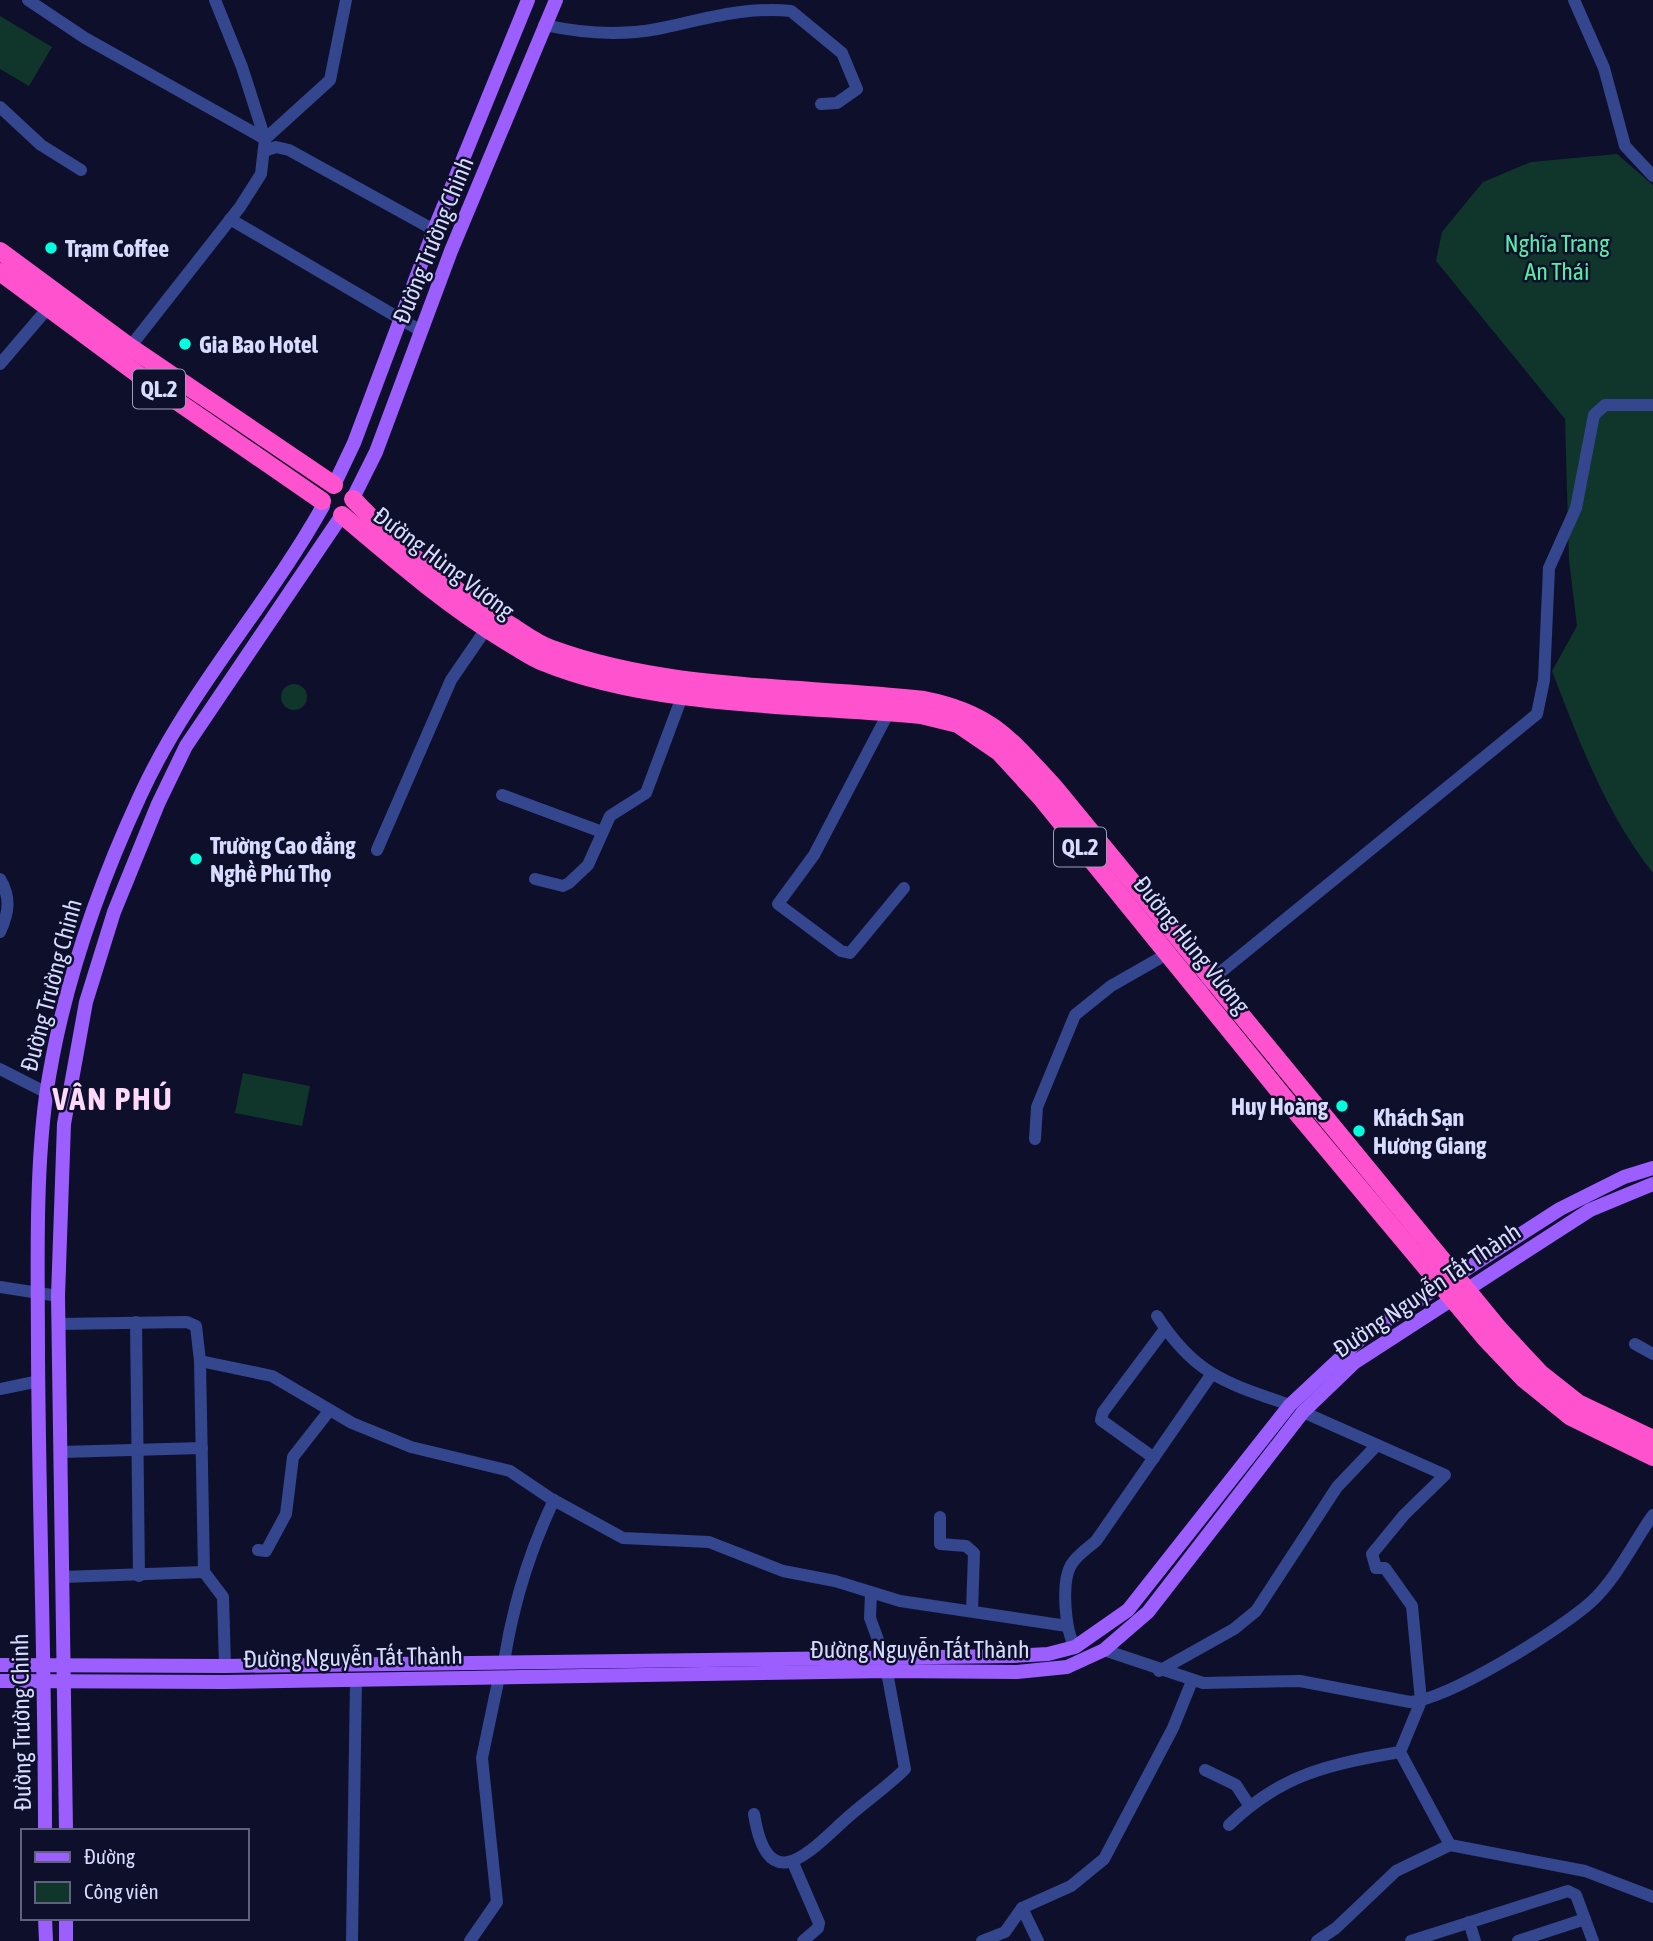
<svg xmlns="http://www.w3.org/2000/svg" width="1653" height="1941" viewBox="0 0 1653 1941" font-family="'Asap Condensed',sans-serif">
	<rect width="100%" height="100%" fill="#0e0f2b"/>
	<!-- green -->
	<g fill="#10352b">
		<polygon points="0,16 52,47 29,86 0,69"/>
		<path d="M1617,154L1653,185V873C1606,814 1579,741 1552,671L1577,626L1569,560L1565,419L1436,261L1442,232L1483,182L1531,162Z"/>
		<circle cx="294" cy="697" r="13"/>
		<polygon points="243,1073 310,1086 302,1126 235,1113"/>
	</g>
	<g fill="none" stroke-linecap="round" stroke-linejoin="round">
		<!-- minor -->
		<g stroke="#34468e" stroke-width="12">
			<polyline points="28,0 85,38 265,139 330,80 346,0"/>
			<polyline points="1574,0 1604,68 1625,146 1653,176"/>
			<path d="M544,25C581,33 620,36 657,29C701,20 745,6 791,11L842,53L857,89L837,103L821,104"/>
			<polyline points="0,107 41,145 81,170"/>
			<polyline points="264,151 276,147 289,150 434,230"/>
			<polyline points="230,219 421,331"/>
			<polyline points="130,347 240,207 261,174 265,139 242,67 215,0"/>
			<polyline points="0,364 48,308"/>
			<polyline points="892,706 814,855 778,904 841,951 850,953 904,888"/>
			<polyline points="502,795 602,832"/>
			<polyline points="377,850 451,680 486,629"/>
			<path d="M0,879C11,897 9,913 0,932"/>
			<polyline points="535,879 563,886 569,883 588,865 610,816 646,793 683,694"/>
			<polyline points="1206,984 1537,714 1544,680 1549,568 1576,508 1594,415 1605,405 1653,405"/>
			<polyline points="0,1069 47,1093"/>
			<polyline points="1035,1139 1037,1107 1075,1015 1111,986 1167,954"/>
			<polyline points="0,1287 58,1296"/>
			<path d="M1157,1316C1195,1375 1226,1383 1290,1405"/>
			<polyline points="136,1322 139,1576"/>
			<polyline points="58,1324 187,1322 196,1326 200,1361 204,1572"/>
			<polyline points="1635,1344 1653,1354"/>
			<polyline points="200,1361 272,1376 352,1423 411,1447 510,1471 550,1498 623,1538 709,1542 783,1571 835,1581 900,1601 1067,1626"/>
			<polyline points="0,1389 39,1381"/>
			<polyline points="1303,1412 1445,1475 1404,1515 1372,1554 1376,1568 1385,1568 1412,1606 1421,1701 1400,1752 1450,1845 1585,1871 1653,1897"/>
			<polyline points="61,1452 202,1448"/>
			<polyline points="1154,1458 1101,1420 1103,1412 1165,1329"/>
			<polyline points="940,1517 940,1544 966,1546 974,1553 972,1611"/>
			<polyline points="258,1550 266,1551 286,1514 293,1457 329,1411"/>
			<polyline points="204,1572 223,1597 225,1666"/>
			<polyline points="62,1577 204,1572"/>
			<path d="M1075,1647C1065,1630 1061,1582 1071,1565C1077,1555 1088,1548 1096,1541L1211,1375"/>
			<path d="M1104,1650L1203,1683L1300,1681L1410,1702C1449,1699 1560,1630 1591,1602C1617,1578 1633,1543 1653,1515"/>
			<path d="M504,1662C513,1605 529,1552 554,1500"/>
			<polyline points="1159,1671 1234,1629 1256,1611 1337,1487 1377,1445"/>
			<polyline points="1205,1770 1236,1785 1249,1805"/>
			<path d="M754,1814C768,1901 810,1851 847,1818C866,1801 887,1787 905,1769L884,1656L870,1618L871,1593"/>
			<path d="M1229,1825C1281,1774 1330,1764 1400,1752"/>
			<polyline points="793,1863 819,1923 818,1928 803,1941"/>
			<polyline points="1022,1908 1038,1941"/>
			<polyline points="1469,1922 1475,1941"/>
			<polyline points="352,1941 356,1679"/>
			<polyline points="470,1941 497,1902 482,1758 499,1677"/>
			<polyline points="982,1941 1005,1932 1022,1908 1071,1886 1104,1859 1173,1728 1192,1681"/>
			<polyline points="1317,1941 1336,1928 1396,1871 1450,1845"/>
			<polyline points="1411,1941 1568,1891 1576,1895 1593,1941"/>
			<polyline points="1518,1941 1585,1919"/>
		</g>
		<!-- major -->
		<g stroke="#9d5eff" stroke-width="14">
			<polyline points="334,485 354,443 434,230 528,0"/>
			<polyline points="353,498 376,452 451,251 556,0"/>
			<polyline points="0,1665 225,1666 1012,1656 1048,1654 1075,1647 1128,1610 1290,1405 1367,1333 1560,1209 1624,1177 1653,1168"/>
			<polyline points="0,1681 225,1682 887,1671 1017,1672 1067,1667 1104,1650 1148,1612 1303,1412 1355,1362 1590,1210 1653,1184"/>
			<path d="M45,1831C45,1672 39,1513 38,1354C38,1272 35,1177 46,1096C61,992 96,891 140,796C188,691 267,606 323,506"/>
			<polyline points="66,1831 58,1296 64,1124 86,1002 114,912 158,804 186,746 342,515"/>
			<polyline points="45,1918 46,1941"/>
			<polyline points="66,1941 66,1918"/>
		</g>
		<!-- highway -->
		<g stroke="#ff52ce" stroke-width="18">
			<polyline points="0,251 130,347 334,485"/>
			<polyline points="0,272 139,375 322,501"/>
			<path d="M353,499C399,548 453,591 510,625C523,633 537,644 552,649C669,692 801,686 924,700C991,713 1011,740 1055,788L1499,1329L1540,1373L1578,1403L1653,1439"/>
			<path d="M342,515C395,560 447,605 506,641C518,648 530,657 543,662C652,707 803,704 921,715L958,724L999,752L1042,799L1287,1101L1485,1338L1524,1379L1571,1417L1653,1457"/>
		</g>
	</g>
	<!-- markers -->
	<g fill="#03ffdd" stroke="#0e0f2b" stroke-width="2.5">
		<circle cx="51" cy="248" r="7"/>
		<circle cx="185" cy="344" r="7"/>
		<circle cx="196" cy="859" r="7"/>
		<circle cx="1342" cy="1106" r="7"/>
		<circle cx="1359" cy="1131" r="7"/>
	</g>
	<g text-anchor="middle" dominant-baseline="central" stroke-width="5" stroke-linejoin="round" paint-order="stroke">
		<!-- shield labels -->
		<g fill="#0e0f2b" stroke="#9b9ebf" stroke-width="2">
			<rect x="133" y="369.5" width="52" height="39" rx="5"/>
			<rect x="1054" y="827.5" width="52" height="39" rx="5"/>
		</g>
		<g font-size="23" font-weight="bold" fill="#d7dcff">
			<text x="159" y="389">QL.2</text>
			<text x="1080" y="847">QL.2</text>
		</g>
		<!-- street labels -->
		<g font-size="24" fill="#d7dcff" stroke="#0e0f2b">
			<text transform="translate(433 240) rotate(-68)">Đường Trường Chinh</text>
			<text transform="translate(444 563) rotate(37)">Đường Hùng Vương</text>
			<text transform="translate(1192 945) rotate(51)">Đường Hùng Vương</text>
			<text transform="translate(51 985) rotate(-75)">Đường Trường Chinh</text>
			<text transform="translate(1427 1290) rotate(-34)">Đường Nguyễn Tất Thành</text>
			<text x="920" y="1649">Đường Nguyễn Tất Thành</text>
			<text transform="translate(353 1657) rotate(-1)">Đường Nguyễn Tất Thành</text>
			<text transform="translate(21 1722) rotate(-91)">Đường Trường Chinh</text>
		</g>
		<!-- park labels -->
		<g font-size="24" fill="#55eda3" stroke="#0e0f2b">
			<text x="1557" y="243">Nghĩa Trang<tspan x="1557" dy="28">An Thái</tspan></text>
		</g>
		<!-- poi labels -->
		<g font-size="24" font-weight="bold" fill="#d7dcff" stroke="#0e0f2b" text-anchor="start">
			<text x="65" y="248">Trạm Coffee</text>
			<text x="199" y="344">Gia Bao Hotel</text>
			<text x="210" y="845">Trường Cao đẳng<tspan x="210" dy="28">Nghề Phú Thọ</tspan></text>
			<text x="1328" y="1106" text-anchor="end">Huy Hoàng</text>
			<text x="1373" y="1117">Khách Sạn<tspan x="1373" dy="28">Hương Giang</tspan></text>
		</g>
		<!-- district labels -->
		<g font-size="32" font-weight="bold" letter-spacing="2" fill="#ffd9fa" stroke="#0e0f2b">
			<text x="113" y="1098">VÂN PHÚ</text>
		</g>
	</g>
	<!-- legend -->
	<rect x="21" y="1829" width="228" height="91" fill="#0e0f2b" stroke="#5e6180" stroke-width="2"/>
	<rect x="35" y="1852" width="35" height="10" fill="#9d5eff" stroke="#5e6180" stroke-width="2"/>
	<text x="84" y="1864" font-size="21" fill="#d7dcff">Đường</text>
	<rect x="35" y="1882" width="35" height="21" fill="#10352b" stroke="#5e6180" stroke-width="2"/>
	<text x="84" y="1899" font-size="21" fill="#d7dcff">Công viên</text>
</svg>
